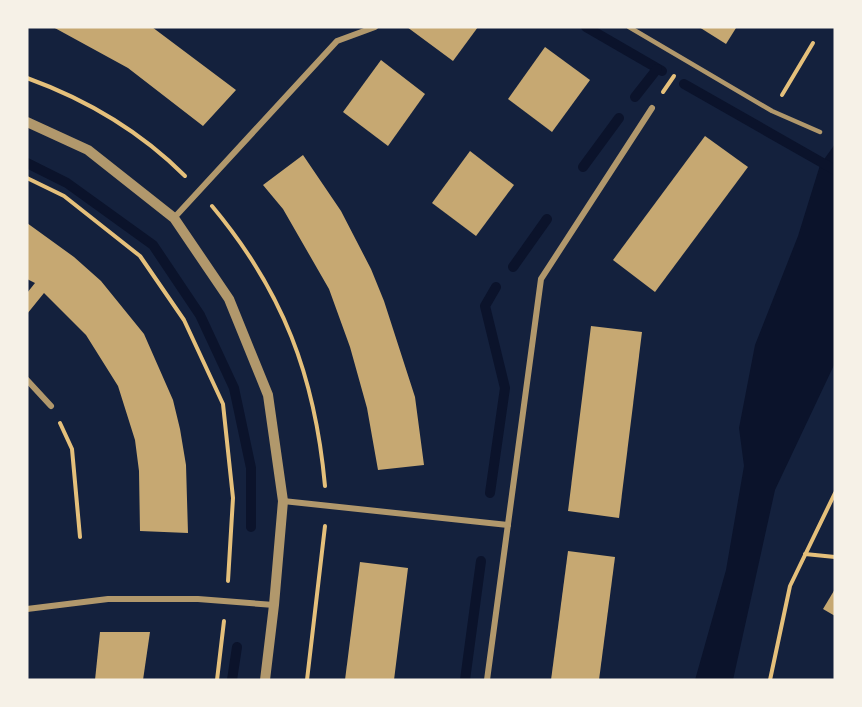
<svg xmlns="http://www.w3.org/2000/svg" width="862" height="707" viewBox="0 0 862 707" font-family="'Source Sans 3',sans-serif">
	<rect width="100%" height="100%" fill="#14213d"/>
	<!-- water -->
	<polygon fill="#0b132b" points="835,144 835,363 775,490 733,680 695,680 726,570 744,466 739,428 755,345 798,236 820,165"/>
	<g fill="none" stroke-linecap="round" stroke-linejoin="round">
		<!-- stream -->
		<g stroke="#0b132b" stroke-width="10">
			<polyline points="586,27 662,71"/>
			<polyline points="684,84 835,170"/>
			<polyline points="635,97 657,69"/>
			<polyline points="27,163 67,183 153,245 200,315 234,388 251,468 251,527"/>
			<polyline points="583,167 619,118"/>
			<polyline points="513,267 547,219"/>
			<polyline points="490,493 505,388 485,306 496,287"/>
			<polyline points="232,680 237,647"/>
			<polyline points="465,680 481,561"/>
		</g>
	</g>
	<!-- building -->
	<g fill="#c6a872">
		<polygon points="53,27 152,27 236,90 203,126 128,68"/>
		<polygon points="407,27 478,27 453,61"/>
		<polygon points="699,27 735,27 736,28 726,44"/>
		<polygon points="545,47 590,80 552,132 508,99"/>
		<polygon points="381,60 425,94 388,146 343,112"/>
		<polygon points="705,136 748,167 655,292 613,260"/>
		<polygon points="470,151 514,185 476,236 432,203"/>
		<polygon points="303,155 341,211 371,269 384,301 415,397 424,465 378,470 367,408 350,347 329,289 283,209 263,185"/>
		<polygon points="27,223 74,257 101,281 144,334 173,400 180,429 186,465 188,533 140,531 139,471 135,440 118,386 86,335 44,293 27,314 27,293 35,283 27,279"/>
		<polygon points="591,326 642,332 619,518 568,511"/>
		<polygon points="568,551 615,557 599,680 551,680"/>
		<polygon points="360,562 408,568 394,680 345,680"/>
		<polygon points="835,589 835,616 823,609"/>
		<polygon points="100,632 150,632 143,680 95,680"/>
	</g>
	<g fill="none" stroke-linecap="round" stroke-linejoin="round">
		<!-- path -->
		<g stroke="#e5c07b" stroke-width="4">
			<path d="M27,78C85,99 141,132 185,176"/>
			<polyline points="663,92 674,76"/>
			<polyline points="782,95 813,43"/>
			<polyline points="27,178 64,196 140,256 184,320 223,404 233,498 228,581"/>
			<path d="M212,206C283,291 315,376 325,486"/>
			<polyline points="60,423 72,449 80,537"/>
			<polyline points="805,554 835,557"/>
			<polyline points="217,680 224,621"/>
			<polyline points="307,680 325,526"/>
			<polyline points="770,680 790,586 835,493"/>
		</g>
		<!-- service -->
		<polyline stroke="#b1986c" stroke-width="4.5" points="629,27 772,111 820,132"/>
		<!-- minor -->
		<g stroke="#b1986c" stroke-width="6">
			<polyline points="174,218 337,41 375,27"/>
			<polyline points="27,380 51,406"/>
			<polyline points="283,501 508,525"/>
			<polyline points="27,609 108,599 198,599 274,605"/>
			<polyline points="487,680 541,279 652,108"/>
		</g>
		<!-- tertiary -->
		<polyline stroke="#b1986c" stroke-width="10" points="27,122 88,150 174,218 229,299 268,395 283,501 274,605 265,680"/>
	</g>
	<!-- border -->
	<rect width="862" height="707" fill="none" stroke="#f6f1e7" stroke-width="57"/>
</svg>
